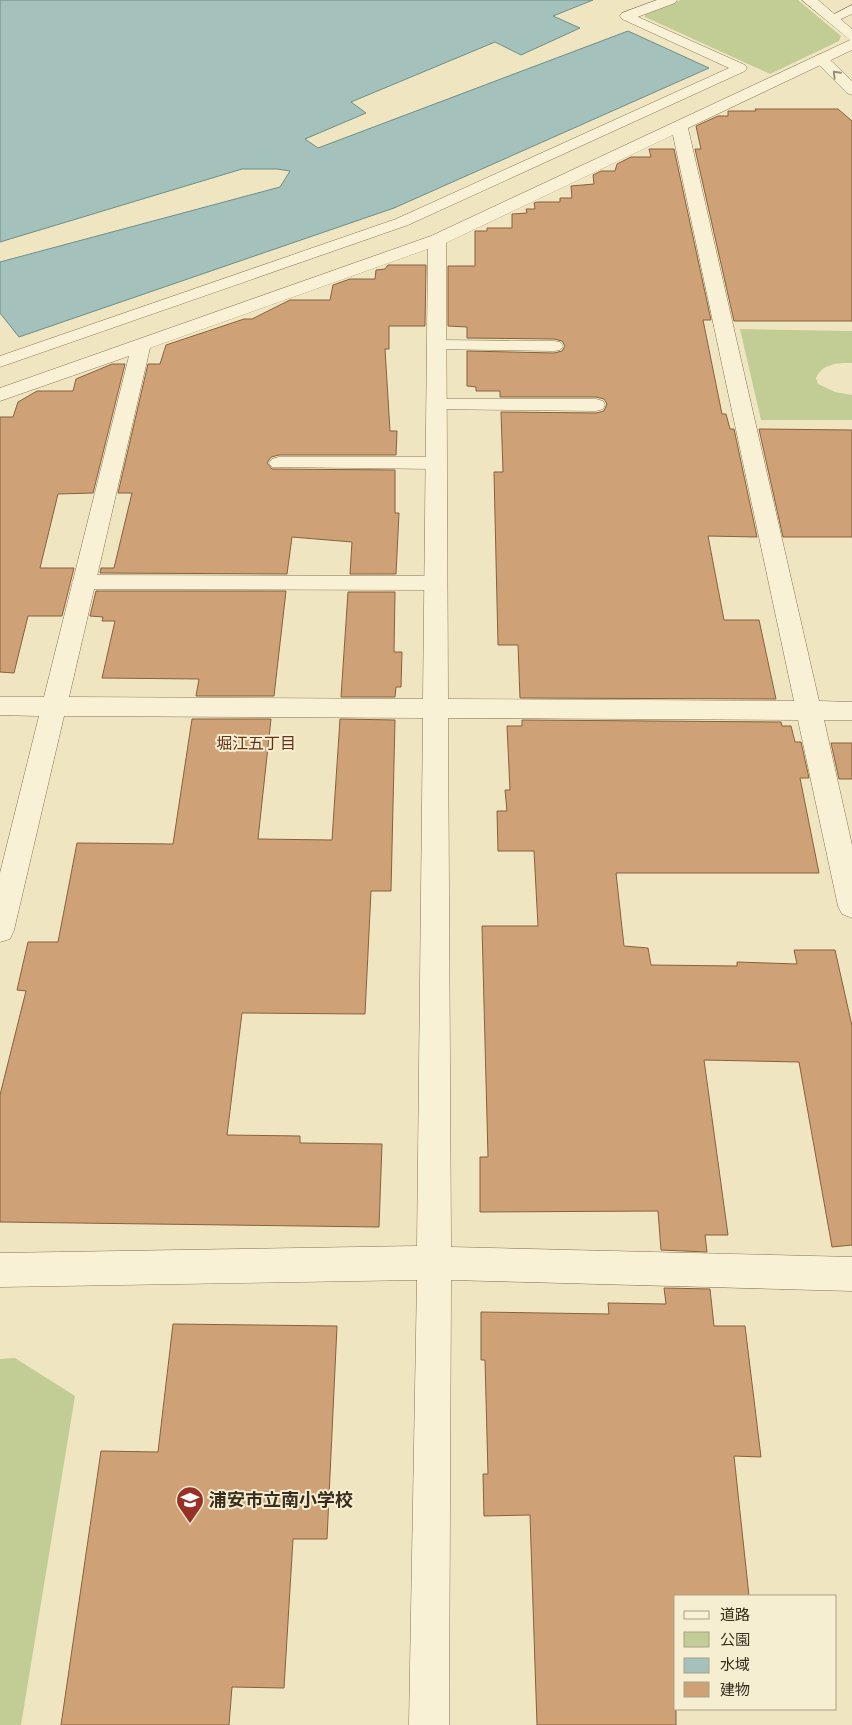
<svg xmlns="http://www.w3.org/2000/svg" width="852" height="1725" viewBox="0 0 852 1725" font-family="'Times New Roman','Noto Sans JP',serif">
	<rect width="100%" height="100%" fill="#efe5c1"/>
	<!-- green -->
	<g fill="#c2cd95">
		<polygon points="681,0 798,0 841,36 839,41 770,74 645,17 645,14"/>
		<path d="M740,329L852,331V363C838,363 823,363 816,378L818,384L835,392L852,395V420H761Z"/>
		<polygon points="15,1358 75,1396 21,1725 0,1725 0,1359"/>
	</g>
	<!-- water -->
	<polygon fill="#a4c1bb" stroke="#6b8f89" points="0,0 593,0 553,16 580,28 521,55 495,42 351,102 366,113 305,139 318,148 628,31 709,68 394,208 19,337 0,313 0,262 280,187 290,171 277,169 242,169 0,242"/>
	<!-- building -->
	<g fill="#cea276" stroke="#88613e">
		<polygon points="755,109 838,109 852,121 852,321 734,321 695,149 701,149 696,126 718,116 728,116 728,111 756,111"/>
		<polygon points="649,149 674,149 711,320 703,320 722,414 726,414 730,429 734,429 757,537 708,536 724,620 759,620 776,699 520,698 518,645 498,645 494,472 503,472 501,412 596,413 604,411 607,404 604,399 596,397 500,397 500,391 476,391 476,387 467,386 467,351 554,353 562,351 565,346 562,341 554,339 467,338 467,327 448,326 448,266 475,266 475,231 487,231 487,228 512,228 512,214 527,213 526,209 535,209 534,203 537,202 560,202 560,198 572,198 571,186 594,184 593,175 601,171 615,171 617,164 631,157 651,157"/>
		<polygon points="388,265 426,265 425,326 389,326 389,349 385,349 390,431 397,431 396,455 279,455 271,457 267,463 272,469 395,470 395,513 399,513 396,574 350,574 352,542 292,537 287,574 100,573 101,568 114,568 132,493 118,493 148,364 160,364 166,345 244,319 252,319 290,300 330,300 333,285 350,279 375,279 376,270 385,269"/>
		<polygon points="112,364 125,364 93,493 58,494 40,568 74,568 62,616 28,616 14,673 0,672 0,417 13,417 18,402 37,391 73,391 76,379"/>
		<polygon points="759,429 852,430 852,537 783,537"/>
		<polygon points="96,591 286,591 274,696 196,696 199,679 102,678 115,621 102,621 103,617 90,616"/>
		<polygon points="348,592 395,592 394,652 402,652 401,687 396,687 395,697 341,697"/>
		<polygon points="192,719 271,719 258,839 332,840 340,719 395,720 391,891 371,891 365,1014 242,1013 227,1135 300,1136 300,1143 382,1144 379,1227 0,1222 0,1095 26,991 17,990 28,942 58,942 77,843 173,844"/>
		<polygon points="522,720 781,722 782,726 791,726 795,742 801,742 809,778 800,778 819,873 616,873 624,946 648,948 651,965 737,966 737,962 797,964 794,950 835,950 852,1026 852,1245 832,1247 799,1062 704,1060 728,1235 705,1235 707,1252 661,1250 658,1211 480,1212 480,1157 488,1157 482,926 538,926 534,851 498,851 497,811 507,811 505,790 510,790 507,726 522,726"/>
		<polygon points="831,743 852,743 852,779 839,779"/>
		<polygon points="664,1288 710,1289 714,1326 745,1326 761,1457 734,1456 749,1596 676,1596 676,1725 537,1725 530,1515 484,1516 483,1474 488,1474 485,1360 481,1360 481,1312 609,1314 608,1303 666,1304"/>
		<polygon points="173,1324 337,1326 327,1539 293,1539 284,1688 232,1687 229,1725 61,1725 101,1451 158,1452"/>
	</g>
	<g fill="none" stroke-linecap="round" stroke-linejoin="round">
		<!-- service casing -->
		<g stroke="#897658" stroke-width="1">
			<g id="service">
				<polygon points="852,5 852,14 832,23 825,19"/>
				<polygon points="627,12 745,65 747,68 745,71 408,225 0,367 0,356 396,219 729,68 622,19 620,16 622,13"/>
				<polygon points="436,340 554,341 560,342 563,346 560,350 554,351 430,349 427,345 430,341"/>
				<polygon points="436,399 596,399 603,401 605,405 603,409 596,411 429,409 427,405 429,401"/>
				<polygon points="279,457 436,457 443,459 446,463 443,467 436,469 272,467 269,463 272,459"/>
				<polygon points="83,575 435,576 442,578 446,583 442,588 435,590 83,589 76,587 72,582 76,577"/>
			</g>
		</g>
		<!-- minor casing -->
		<g stroke="#897658" stroke-width="1">
			<g id="minor">
				<polygon points="657,0 677,0 675,3 632,19 627,20 620,16 622,13"/>
				<path d="M802,0H818L852,29V50L688,128L819,701L852,702V720H824L852,845V918L842,914L838,906L798,720L448,718L451,1247L852,1257V1291L451,1280L449,1725H409L417,1280L0,1287V1253L417,1246L423,718L64,716L14,930L10,939L0,942V873L39,716L0,715V697H44L129,356L0,401V388L431,236L850,40ZM673,135L794,701L448,699L446,243ZM428,249L423,699L69,697L150,348Z"/>
			</g>
		</g>
		<!-- tertiary casing -->
		<g stroke="#897658" stroke-width="1">
			<polygon id="tertiary" points="821,54 826,56 852,81 852,95 847,93 813,59 816,56"/>
		</g>
		<!-- service -->
		<use href="#service" fill="#f9f1d5" fill-rule="evenodd"/>
		<!-- minor -->
		<use href="#minor" fill="#f9f1d5" fill-rule="evenodd"/>
		<!-- tertiary -->
		<use href="#tertiary" fill="#f9f1d5" fill-rule="evenodd"/>
	</g>
	<!-- one-way arrows -->
	<defs><path id="oneway-chevron" d="M-2-3.5L2.5 0L-2 3.5" fill="none" stroke-width="1.6" stroke-linecap="round" stroke-linejoin="round" transform="scale(1.25)"/></defs>
	<use stroke="#988e79" href="#oneway-chevron" transform="translate(836 74) rotate(-135)"/>
	<!-- icons -->
	<defs>
		<g id="school-pin" transform="scale(1.4375)"><path d="M0 17L-7.5 6A9.5 9.5 0 1 1 7.5 6Z" fill="#993027" stroke="#f6eed1"/><path d="M0-5L7-2L0 1L-7-2ZM-4 1L0 2.5L4 1V4Q0 6-4 4Z" fill="#fff"/></g>
	</defs>
	<g fill-rule="evenodd">
		<use href="#school-pin" x="190" y="1500"/>
	</g>
	<g text-anchor="middle" dominant-baseline="central" stroke-width="4" stroke-linejoin="round" paint-order="stroke">
		<!-- neighbourhood labels -->
		<g font-size="16" fill="#65311c" stroke="#f6eed1">
			<text x="256" y="743">堀江五丁目</text>
		</g>
		<!-- near-poi labels -->
		<g font-size="18" font-weight="bold" fill="#382c1d" stroke="#f6eed1" text-anchor="start">
			<text x="209" y="1500">浦安市立南小学校</text>
		</g>
	</g>
	<!-- legend -->
	<rect x="674" y="1595" width="162" height="115" fill="#f6eed1" stroke="#aaa089"/>
	<rect x="684" y="1611" width="25" height="8" fill="#f9f1d5" stroke="#aaa089"/>
	<text x="720" y="1620" font-size="15" fill="#382c1d">道路</text>
	<rect x="684" y="1632" width="25" height="15" fill="#c2cd95" stroke="#aaa089"/>
	<text x="720" y="1645" font-size="15" fill="#382c1d">公園</text>
	<rect x="684" y="1658" width="25" height="15" fill="#a4c1bb" stroke="#aaa089"/>
	<text x="720" y="1670" font-size="15" fill="#382c1d">水域</text>
	<rect x="684" y="1682" width="25" height="15" fill="#cea276" stroke="#aaa089"/>
	<text x="720" y="1695" font-size="15" fill="#382c1d">建物</text>
</svg>
